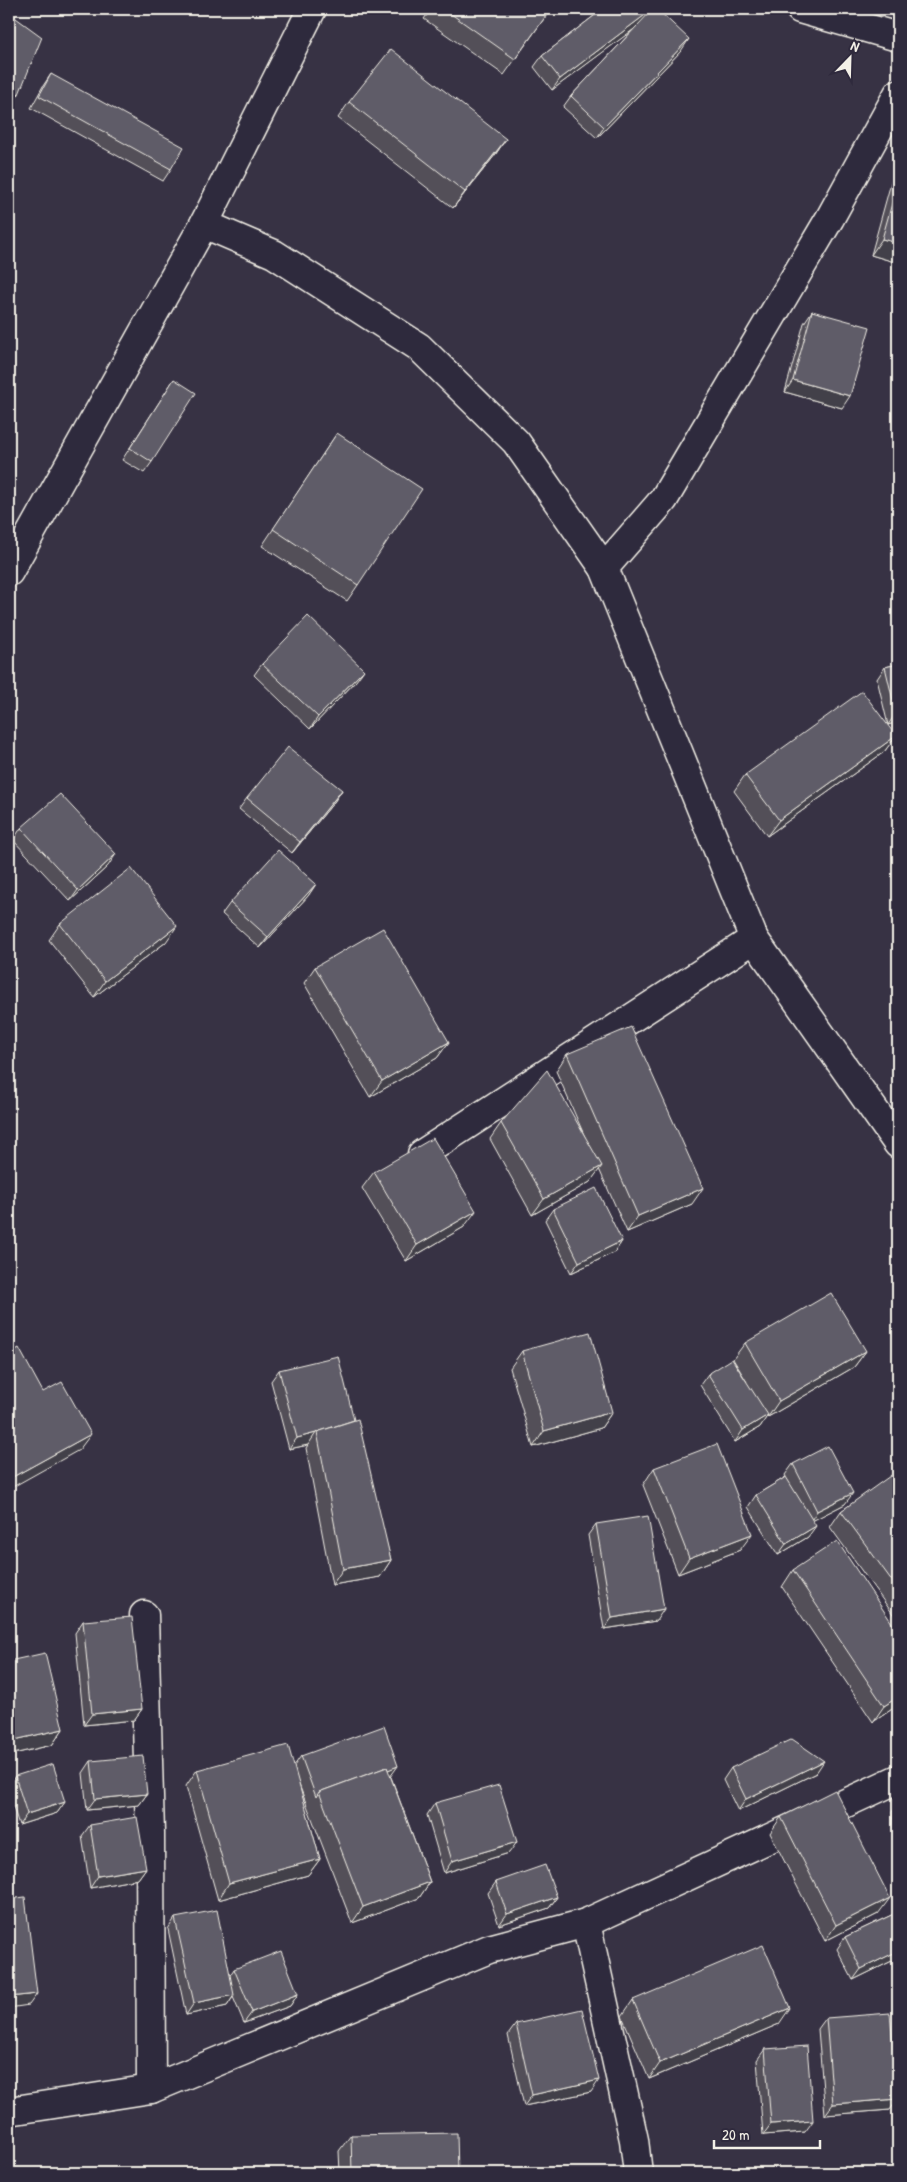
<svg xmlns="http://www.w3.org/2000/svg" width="907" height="2182" viewBox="0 0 907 2182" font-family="'Patrick Hand',sans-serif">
	<rect width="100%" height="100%" fill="#373244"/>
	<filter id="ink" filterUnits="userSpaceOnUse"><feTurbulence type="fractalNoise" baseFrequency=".02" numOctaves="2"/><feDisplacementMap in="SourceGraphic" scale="10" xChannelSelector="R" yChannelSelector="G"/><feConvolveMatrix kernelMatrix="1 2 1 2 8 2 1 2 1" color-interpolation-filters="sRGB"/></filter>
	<g filter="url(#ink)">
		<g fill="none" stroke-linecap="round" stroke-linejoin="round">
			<!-- minor casing -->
			<g stroke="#f4f1e8" stroke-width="31">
				<g id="minor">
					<polyline points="800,9 898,37"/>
					<polyline points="204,224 274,254 419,347 516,442 604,568 754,939 898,1144"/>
					<polyline points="604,568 664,499 830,218 898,94"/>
					<polyline points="9,572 204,224 312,9"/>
					<polyline points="422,1154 754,939"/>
					<polyline points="144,1615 150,1833 151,2089"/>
					<polyline points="586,1923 634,2140 638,2173"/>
					<polyline points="9,2111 151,2089 489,1949 586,1923 898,1779"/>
				</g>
			</g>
			<!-- minor -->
			<use href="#minor" stroke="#2f2a3d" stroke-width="28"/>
		</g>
		<!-- wall -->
		<g fill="#524f59" stroke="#f4f1e8">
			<polygon points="431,9 551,9 504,75 424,19"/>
			<polygon points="603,9 681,51 597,138 563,107 571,96 635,28 552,90 534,67 542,56"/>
			<polygon points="51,74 171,169 163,181 31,108 43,86"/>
			<polygon points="349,102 506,139 495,155 453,208 338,118"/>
			<polygon points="898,171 898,263 871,255 892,179"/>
			<polygon points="812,311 842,408 785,392 804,323"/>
			<polygon points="174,379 152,462 144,473 122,460"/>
			<polygon points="337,433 358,585 347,601 262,546"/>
			<polygon points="262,664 356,681 310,729 254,675"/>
			<polygon points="898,664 898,722 888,725 877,679 885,667"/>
			<polygon points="896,736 884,752 767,836 734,791 745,775"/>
			<polygon points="342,790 334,802 292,853 239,809 247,798"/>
			<polygon points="21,828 108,866 70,901 13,840"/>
			<polygon points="316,884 308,896 260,948 222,914 230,903"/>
			<polygon points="60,924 166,942 94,997 49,940"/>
			<polygon points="315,967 449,1042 437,1058 370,1097 304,983"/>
			<polygon points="567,1054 692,1204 627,1232 599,1169 590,1182 532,1215 490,1139 501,1123 585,1137 556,1071"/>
			<polygon points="374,1172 464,1227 406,1261 362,1188"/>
			<polygon points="553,1209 622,1241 615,1252 571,1273 545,1220"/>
			<polygon points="745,1343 866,1351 854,1367 768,1417 767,1416 760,1427 735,1442 700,1385 708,1374 747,1382 733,1359"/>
			<polygon points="522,1351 612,1412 601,1428 533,1447 510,1368"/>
			<polygon points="279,1370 354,1420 391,1560 380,1577 332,1585 306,1448 308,1445 289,1449 271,1381"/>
			<polygon points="793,1464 845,1504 813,1520 808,1537 778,1555 748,1507 756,1495 786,1477 785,1475"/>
			<polygon points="654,1468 740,1550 678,1574 643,1485"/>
			<polygon points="898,1473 898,1621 830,1527 841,1511"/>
			<polygon points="596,1524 656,1621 604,1629 588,1535"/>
			<polygon points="793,1570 898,1632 898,1705 873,1722 782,1587"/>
			<polygon points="83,1621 142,1709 134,1720 84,1725 75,1633"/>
			<polygon points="9,1661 63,1729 52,1745 9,1755"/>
			<polygon points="301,1756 391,1777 430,1882 419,1898 352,1923 298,1782 320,1859 308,1875 218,1900 186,1786 197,1770 294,1766"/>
			<polygon points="91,1761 147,1794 139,1805 87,1810 83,1773"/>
			<polygon points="731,1768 816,1773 738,1811 723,1780"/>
			<polygon points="15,1776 65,1802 57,1813 19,1825 9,1794 9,1785"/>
			<polygon points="435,1803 509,1853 444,1873 427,1815"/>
			<polygon points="898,1803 898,1891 892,1812"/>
			<polygon points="781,1817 878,1914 825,1941 770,1833"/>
			<polygon points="90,1825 146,1868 138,1879 90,1888 82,1836"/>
			<polygon points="496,1882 557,1897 549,1908 499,1925 488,1893"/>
			<polygon points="898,1912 898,1958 853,1980 837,1949 845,1937"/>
			<polygon points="175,1918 230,1975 234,1969 298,1994 290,2006 244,2023 233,1997 227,2006 186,2015 168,1929"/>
			<polygon points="633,2000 779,2024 649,2079 622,2016"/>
			<polygon points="826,2018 890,2110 825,2115 818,2029"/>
			<polygon points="516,2024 591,2092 524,2106 508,2035"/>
			<polygon points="765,2049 805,2132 763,2135 757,2060"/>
			<polygon points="351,2135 458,2173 340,2173 339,2151"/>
		</g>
		<!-- shaded-wall -->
		<g fill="#424048" stroke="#f4f1e8">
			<polygon points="653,9 645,21 552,90 560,79"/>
			<polygon points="689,39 681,51 597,138 604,127"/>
			<polygon points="9,89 19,94 9,108"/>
			<polygon points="506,139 495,155 453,208 465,192"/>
			<polygon points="882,239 898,243 898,263 871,255"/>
			<polygon points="793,380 850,396 842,408 785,392"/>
			<polygon points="364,670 356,681 310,729 318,717"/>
			<polygon points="896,713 898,713 898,722 888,725"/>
			<polygon points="896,736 884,752 767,836 779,820"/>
			<polygon points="342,790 334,802 292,853 300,842"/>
			<polygon points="116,854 108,866 70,901 78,890"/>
			<polygon points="316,884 308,896 260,948 268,937"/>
			<polygon points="177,926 166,942 94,997 105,981"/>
			<polygon points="449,1042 437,1058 370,1097 382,1081"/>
			<polygon points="602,1166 590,1182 532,1215 544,1199"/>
			<polygon points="703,1188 692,1204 627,1232 638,1216"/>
			<polygon points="476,1211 464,1227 406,1261 417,1245"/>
			<polygon points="622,1241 615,1252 571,1273 579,1262"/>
			<polygon points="866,1351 854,1367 768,1417 779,1401"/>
			<polygon points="612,1412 601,1428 533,1447 544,1431"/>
			<polygon points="768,1415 760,1427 735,1442 743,1430"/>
			<polygon points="316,1433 308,1445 289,1449 297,1438"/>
			<polygon points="91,1434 79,1450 9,1489 9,1479"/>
			<polygon points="853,1493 845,1504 810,1522 817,1511"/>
			<polygon points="816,1526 808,1537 778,1555 786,1544"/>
			<polygon points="752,1534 740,1550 678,1574 689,1558"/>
			<polygon points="391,1560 380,1577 332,1585 343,1569"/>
			<polygon points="664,1609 656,1621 604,1629 612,1618"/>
			<polygon points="898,1697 898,1705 873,1722 884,1706"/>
			<polygon points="142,1709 134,1720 84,1725 92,1714"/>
			<polygon points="14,1727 9,1735 9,1728"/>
			<polygon points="63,1729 52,1745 9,1755 9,1743 10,1741"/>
			<polygon points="824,1761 816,1773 738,1811 746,1799"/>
			<polygon points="398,1766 390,1777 321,1795"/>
			<polygon points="147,1794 139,1805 87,1810 95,1799"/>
			<polygon points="65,1802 57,1813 19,1825 27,1814"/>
			<polygon points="517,1842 509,1853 444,1873 452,1861"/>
			<polygon points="320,1859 308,1875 218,1900 229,1883"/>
			<polygon points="146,1868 138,1879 90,1888 98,1876"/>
			<polygon points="430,1882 419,1898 352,1923 363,1907"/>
			<polygon points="557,1897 549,1908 499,1925 507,1914"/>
			<polygon points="890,1898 878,1914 825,1941 836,1925"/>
			<polygon points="898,1951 898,1958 853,1980 861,1969"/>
			<polygon points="37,1994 29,2005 9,2008 9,1997"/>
			<polygon points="298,1994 290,2006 244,2023 252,2012"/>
			<polygon points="234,1995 227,2006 186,2015 194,2003"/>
			<polygon points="790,2008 779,2024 649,2079 660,2063"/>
			<polygon points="599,2080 591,2092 524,2106 532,2095"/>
			<polygon points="898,2099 890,2110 825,2115 833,2104"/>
			<polygon points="813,2121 805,2132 763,2135 771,2124"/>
		</g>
		<!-- building -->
		<g fill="#5f5c67" stroke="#f4f1e8">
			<polygon points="444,9 551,9 515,59"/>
			<polygon points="603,9 657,9 689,39 604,127 571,96 653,9 560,79 542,56"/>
			<polygon points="9,13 42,37 19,94 9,89"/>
			<polygon points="391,49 506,139 465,192 349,102"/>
			<polygon points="51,74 184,147 171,169 39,96"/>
			<polygon points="898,182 898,243 882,239"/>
			<polygon points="812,311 870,327 850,396 793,380"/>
			<polygon points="174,379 196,393 152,462 130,448"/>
			<polygon points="337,433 422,489 358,585 273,529"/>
			<polygon points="308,616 364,670 318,717 262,664"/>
			<polygon points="898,664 898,713 896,713 885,667"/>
			<polygon points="862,691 896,736 779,820 745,775"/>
			<polygon points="288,747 342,790 300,842 247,798"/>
			<polygon points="60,794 116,854 78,890 21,828"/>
			<polygon points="278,850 316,884 268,937 230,903"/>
			<polygon points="131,868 177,926 105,981 60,924"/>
			<polygon points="383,928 449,1042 382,1081 315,967"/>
			<polygon points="631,1027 703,1188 638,1216 567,1054"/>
			<polygon points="547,1070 602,1166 544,1199 501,1123"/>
			<polygon points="433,1138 476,1211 417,1245 374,1172"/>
			<polygon points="596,1188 622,1241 579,1262 553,1209"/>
			<polygon points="831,1293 866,1351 779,1401 745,1343"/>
			<polygon points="590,1332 612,1412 544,1431 522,1351"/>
			<polygon points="19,1348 43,1392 62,1382 91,1434 9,1479 9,1354"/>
			<polygon points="338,1356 354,1420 317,1432 316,1433 297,1438 279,1370"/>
			<polygon points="732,1359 768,1415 743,1430 708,1374"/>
			<polygon points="358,1419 391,1560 343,1569 317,1432"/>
			<polygon points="717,1444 752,1534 689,1558 654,1468"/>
			<polygon points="828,1446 853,1493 817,1511 793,1464"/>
			<polygon points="897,1471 898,1473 898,1589 841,1511"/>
			<polygon points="786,1477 816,1526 786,1544 756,1495"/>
			<polygon points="648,1516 664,1609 612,1618 596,1524"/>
			<polygon points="837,1541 898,1632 898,1697 884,1706 793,1570"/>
			<polygon points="132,1617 142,1709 92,1714 83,1621"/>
			<polygon points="45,1653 63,1729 10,1741 14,1727 9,1728 9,1661"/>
			<polygon points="384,1726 398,1766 388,1770 387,1767 319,1792 316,1797 301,1756"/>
			<polygon points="792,1739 824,1761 746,1799 731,1768"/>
			<polygon points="288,1745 320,1859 229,1883 197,1770"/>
			<polygon points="143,1756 147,1794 95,1799 91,1761"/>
			<polygon points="53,1764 65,1802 27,1814 15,1776"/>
			<polygon points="387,1767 430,1882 363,1907 319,1792"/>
			<polygon points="499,1785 517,1842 452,1861 435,1803"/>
			<polygon points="835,1790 890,1898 836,1925 781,1817"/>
			<polygon points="137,1817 146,1868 98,1876 90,1825"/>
			<polygon points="545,1865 557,1897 507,1914 496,1882"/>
			<polygon points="25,1897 37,1994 9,1997 9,1899"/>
			<polygon points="217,1910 234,1995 194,2003 175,1918"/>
			<polygon points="898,1912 898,1951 861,1969 845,1937"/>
			<polygon points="763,1945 790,2008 660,2063 633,2000"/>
			<polygon points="281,1951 298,1994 252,2012 234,1969"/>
			<polygon points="582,2009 599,2080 532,2095 516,2024"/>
			<polygon points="890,2013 898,2099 833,2104 826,2018"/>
			<polygon points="807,2046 813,2121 771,2124 765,2049"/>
			<polygon points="457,2133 458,2173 352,2173 351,2135"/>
		</g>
	</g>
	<!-- margin -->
	<rect width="907" height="2182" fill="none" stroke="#2f2a3d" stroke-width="30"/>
	<rect x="15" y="15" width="877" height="2152" fill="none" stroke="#f4f1e8" stroke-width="2" filter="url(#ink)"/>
	<!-- north arrow -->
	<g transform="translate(850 58) rotate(23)" stroke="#2f2a3d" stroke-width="4" paint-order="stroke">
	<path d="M0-4L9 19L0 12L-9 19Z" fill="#f4f1e8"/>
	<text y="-8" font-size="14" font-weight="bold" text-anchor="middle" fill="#f4f1e8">N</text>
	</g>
	<!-- scale -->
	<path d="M714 2140v8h106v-8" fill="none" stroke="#f4f1e8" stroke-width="2.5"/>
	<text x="722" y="2140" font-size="15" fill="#f4f1e8" stroke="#2f2a3d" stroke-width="4" paint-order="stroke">20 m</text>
</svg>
